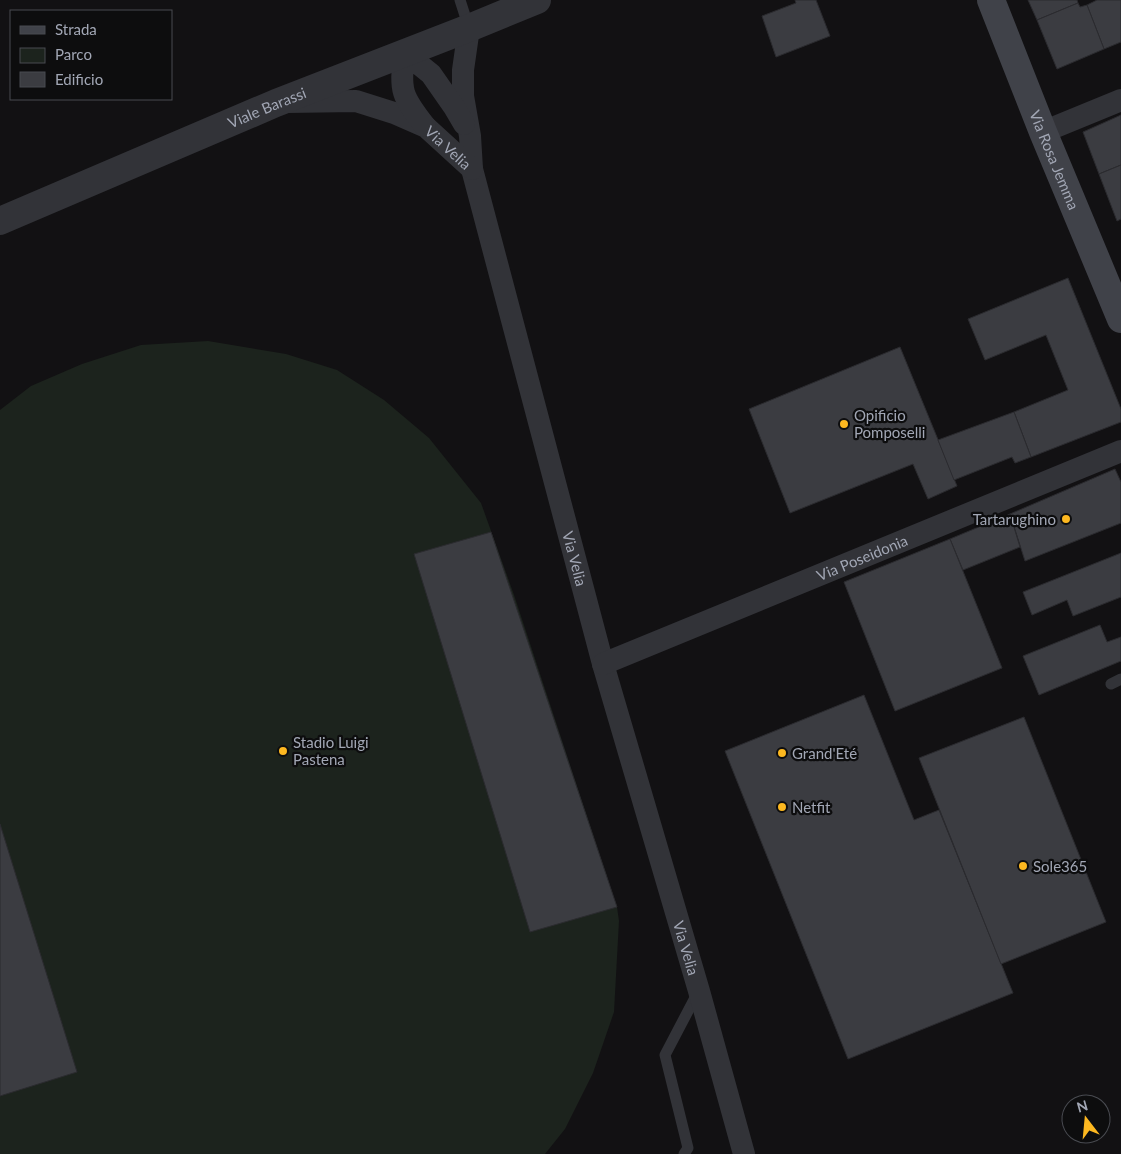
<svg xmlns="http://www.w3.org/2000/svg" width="1121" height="1154" viewBox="0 0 1121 1154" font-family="Lato,sans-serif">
	<rect width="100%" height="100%" fill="#121113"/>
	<!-- green -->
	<polygon fill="#1c231d" points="208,341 286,354 337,370 384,400 429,438 481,503 514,595 617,907 619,921 614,1012 593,1073 565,1129 545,1154 0,1154 0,410 31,386 82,364 141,345"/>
	<!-- building -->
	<g fill="#3b3c41" stroke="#2b2b2f">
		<polygon points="795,0 816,0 830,36 776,57 762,16 796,3"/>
		<polygon points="1028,0 1077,0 1078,3 1037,20"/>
		<polygon points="1097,0 1121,0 1121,42 1104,49 1087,5"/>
		<polygon points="1078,3 1080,7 1087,5 1104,49 1057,69 1037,20"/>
		<polygon points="1121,115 1121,165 1099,174 1083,132"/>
		<polygon points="1121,165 1121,219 1117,221 1099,174"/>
		<polygon points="1068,278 1121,409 1121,422 1031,457 1014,412 1068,390 1046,335 985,360 968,319"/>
		<polygon points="900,347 957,486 928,499 913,464 790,513 749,409"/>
		<polygon points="1014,412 1031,457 1015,463 1012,457 954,480 938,440"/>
		<polygon points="1115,469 1121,482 1121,523 1025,561 1010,514"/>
		<polygon points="1010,514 1020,547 963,570 950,539"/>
		<polygon points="491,532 617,907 530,932 414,554"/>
		<polygon points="950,539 1002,668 895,711 844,582"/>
		<polygon points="1121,553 1121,597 1073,616 1067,600 1032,615 1023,592"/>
		<polygon points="1100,625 1107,642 1121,637 1121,661 1039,695 1023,656"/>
		<polygon points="864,695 914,820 939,810 1013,993 848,1059 725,751"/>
		<polygon points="1024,717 1106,922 1001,964 919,758"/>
		<polygon points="0,824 77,1072 0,1096"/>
	</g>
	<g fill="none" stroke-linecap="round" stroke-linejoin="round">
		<!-- service -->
		<g stroke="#323338" stroke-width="11">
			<polyline points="460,0 469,28"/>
			<polyline points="1111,684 1121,679"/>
			<polyline points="684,1154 688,1148 665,1055 698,992"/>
		</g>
		<!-- minor -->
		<g stroke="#323338" stroke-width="22">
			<path id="s1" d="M469,28L463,70V96L470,136L472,169L603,664L699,991L744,1154"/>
			<path id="s2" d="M286,102L356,101L394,113L426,127L472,169"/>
			<path d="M425,126C403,98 398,90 405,53L431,74L454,107L464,124"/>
			<polyline points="1043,132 1121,100"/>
			<path id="s3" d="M603,664L1121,451"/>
		</g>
		<!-- tertiary -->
		<path stroke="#323338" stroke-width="28" id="s4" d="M0,221L276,103L469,28L537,0"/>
		<!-- secondary -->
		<path stroke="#404249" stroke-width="28" id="s5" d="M991,0L1043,132L1121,319"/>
	</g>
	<!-- markers -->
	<g fill="#fdb820" stroke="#0d0d0e" stroke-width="2">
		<circle cx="844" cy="424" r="5"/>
		<circle cx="1066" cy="519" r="5"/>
		<circle cx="283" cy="751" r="5"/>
		<circle cx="782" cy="753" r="5"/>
		<circle cx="782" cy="807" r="5"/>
		<circle cx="1023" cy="866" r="5"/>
	</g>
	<g text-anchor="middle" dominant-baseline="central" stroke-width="4.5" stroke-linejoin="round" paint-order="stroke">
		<!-- street labels -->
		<g font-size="15" fill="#a2a7b5" stroke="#0d0d0e">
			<text stroke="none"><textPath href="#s4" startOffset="290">Viale Barassi</textPath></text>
			<text stroke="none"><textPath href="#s2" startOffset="175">Via Velia</textPath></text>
			<text stroke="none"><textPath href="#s5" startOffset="172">Via Rosa Jemma</textPath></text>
			<text stroke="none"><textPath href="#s3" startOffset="280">Via Poseidonia</textPath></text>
			<text stroke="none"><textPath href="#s1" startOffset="545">Via Velia</textPath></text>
			<text stroke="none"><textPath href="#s1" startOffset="950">Via Velia</textPath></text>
		</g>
		<!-- poi labels -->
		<g font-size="15" fill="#a2a7b5" stroke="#0d0d0e" text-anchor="start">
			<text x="854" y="415">Opificio<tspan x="854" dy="17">Pomposelli</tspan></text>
			<text x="1056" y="519" text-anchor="end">Tartarughino</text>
			<text x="293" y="742">Stadio Luigi<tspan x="293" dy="17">Pastena</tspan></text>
			<text x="792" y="753">Grand'Eté</text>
			<text x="792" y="807">Netfit</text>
			<text x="1033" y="866">Sole365</text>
		</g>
	</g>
	<!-- legend -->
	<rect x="10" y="10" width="162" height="90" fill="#0d0d0e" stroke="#494b51"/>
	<rect x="20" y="26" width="25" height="8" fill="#404249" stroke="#494b51"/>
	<text x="55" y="35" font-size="15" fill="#a2a7b5">Strada</text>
	<rect x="20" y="48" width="25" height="15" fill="#1c231d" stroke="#494b51"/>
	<text x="55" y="60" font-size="15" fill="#a2a7b5">Parco</text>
	<rect x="20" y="72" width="25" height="15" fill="#3b3c41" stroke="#494b51"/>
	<text x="55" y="85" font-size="15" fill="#a2a7b5">Edificio</text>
	<!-- north arrow -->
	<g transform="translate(1086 1119) rotate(344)"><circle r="24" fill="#0d0d0e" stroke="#494b51"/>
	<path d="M0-4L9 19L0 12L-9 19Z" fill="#fdb820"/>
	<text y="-8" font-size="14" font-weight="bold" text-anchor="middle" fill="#a2a7b5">N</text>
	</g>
</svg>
